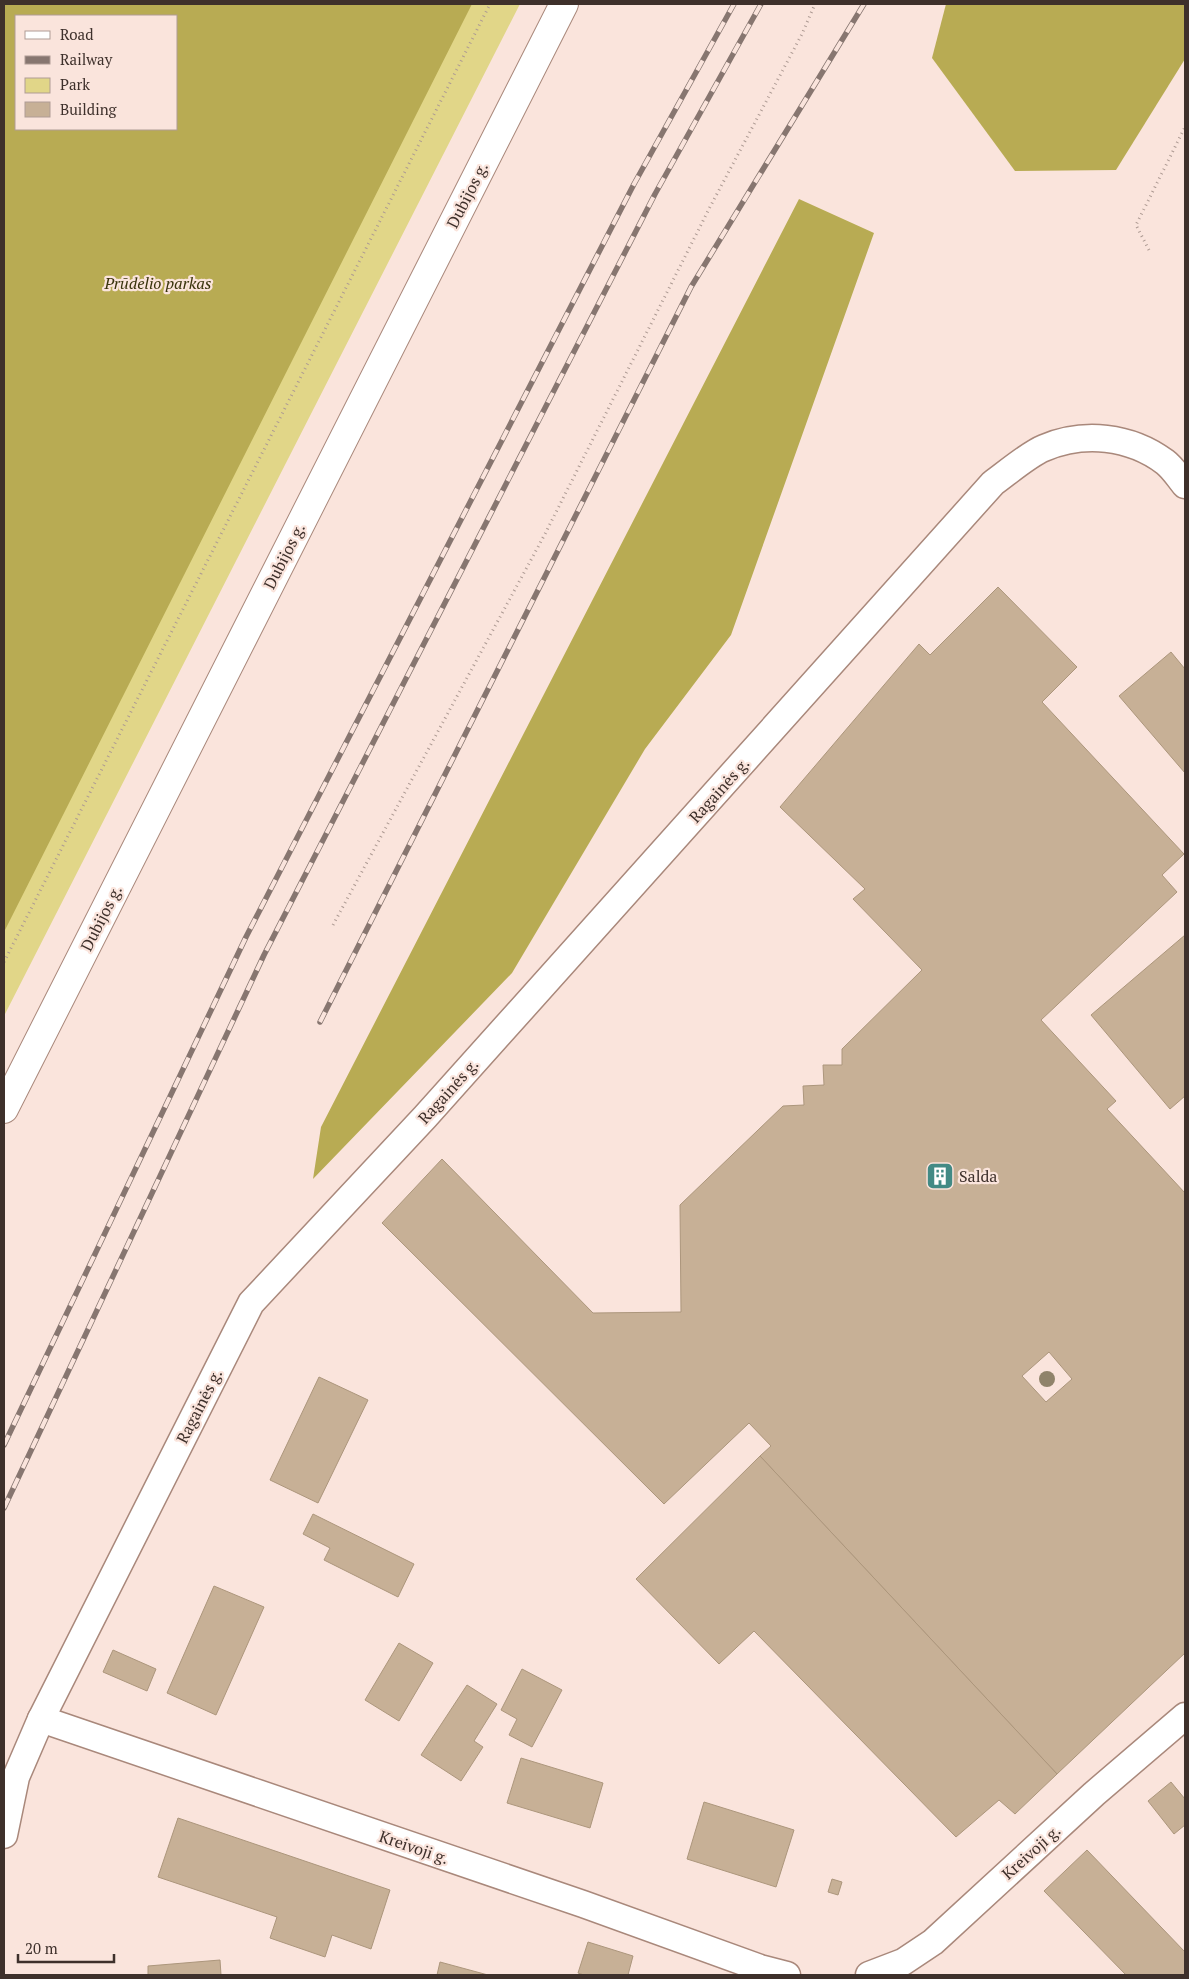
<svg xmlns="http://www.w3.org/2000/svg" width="1189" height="1979" viewBox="0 0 1189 1979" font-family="'PT Serif',serif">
	<rect width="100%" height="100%" fill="#fae4dc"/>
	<!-- green -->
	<path fill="#e1d688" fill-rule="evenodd" d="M4,4H520L4,1016ZM16,16H176V129H16Z"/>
	<!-- forest -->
	<g fill="#b8ab53" fill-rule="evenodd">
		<path d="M4,4H472L4,932ZM16,16H176V129H16Z"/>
		<polygon points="946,4 1185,4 1185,59 1116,170 1015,171 932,58"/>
		<polygon points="799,199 874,233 731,635 645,749 512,973 313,1179 321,1127"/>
	</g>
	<!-- building -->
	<g fill="#c7b096" stroke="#ac967c" fill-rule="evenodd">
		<path d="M998,587L1077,667L1042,702L1184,854L1162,875L1177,892L1041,1020L1116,1101L1107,1109L1185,1193V1653L1057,1774L760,1456L771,1446L749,1423L664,1504L382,1223L442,1159L593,1313L681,1312L680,1205L783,1106L804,1105L803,1086L824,1085L823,1065H842V1049L922,970L853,899L865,889L780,807L919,644L930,655ZM1049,1352L1072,1379L1046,1402L1022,1376Z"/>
		<polygon points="1171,652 1185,669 1185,773 1119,696"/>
		<polygon points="1185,935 1185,1096 1170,1109 1091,1015"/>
		<polygon points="319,1377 368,1400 318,1503 270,1480"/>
		<polygon points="760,1456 1057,1774 1015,1814 999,1800 956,1837 754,1631 719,1664 636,1579"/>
		<polygon points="313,1514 414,1564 398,1597 324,1560 330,1548 303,1534"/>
		<polygon points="214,1586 264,1607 216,1715 167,1693"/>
		<polygon points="399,1643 433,1663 399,1721 365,1700"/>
		<polygon points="113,1650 156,1669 147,1691 103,1672"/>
		<polygon points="522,1669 562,1690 532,1747 509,1735 517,1719 501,1710"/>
		<polygon points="467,1685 497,1704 474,1741 483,1747 461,1781 421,1755"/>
		<polygon points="521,1758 603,1783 590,1828 507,1803"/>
		<polygon points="1171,1782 1185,1799 1185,1825 1174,1834 1148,1801"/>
		<polygon points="704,1802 794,1830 776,1887 687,1859"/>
		<polygon points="178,1818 390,1890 371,1949 332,1935 325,1957 270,1938 277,1917 158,1877"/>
		<polygon points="1087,1850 1185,1952 1185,1975 1126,1975 1044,1891"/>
		<polygon points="832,1879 842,1882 838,1895 828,1892"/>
		<polygon points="588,1942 633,1956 628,1975 584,1975 578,1973"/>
		<polygon points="220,1960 221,1975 148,1975 148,1966"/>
		<polygon points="440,1962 488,1975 437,1975"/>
	</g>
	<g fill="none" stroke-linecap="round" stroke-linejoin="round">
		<!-- street casing -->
		<g stroke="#a9887b" stroke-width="29">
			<g id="street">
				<polyline points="41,1719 583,1904 760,1968 787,1975"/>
				<path d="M4,1835L16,1777L41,1719L251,1303L425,1117L993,483C1007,473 1029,454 1044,448C1084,431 1130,436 1165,462C1173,468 1179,478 1185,485"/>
				<polyline points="869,1975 903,1962 933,1942 1094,1794 1185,1716"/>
			</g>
		</g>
		<!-- primary casing -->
		<g stroke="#a9887b" stroke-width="30">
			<polyline id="primary" points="4,1109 564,4"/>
		</g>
		<!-- path -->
		<g stroke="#ad9a93" stroke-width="3" stroke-dasharray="1 4" stroke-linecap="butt">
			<polyline points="1149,250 1136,225 1185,127"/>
			<polyline points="333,925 545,534 710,207 802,34 815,4"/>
			<polyline points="4,962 490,4"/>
		</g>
		<!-- street -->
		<use href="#street" stroke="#fff" stroke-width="26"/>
		<!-- primary -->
		<use href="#primary" stroke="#fff" stroke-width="28"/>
		<!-- rail casing -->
		<g stroke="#877670" stroke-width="5.5">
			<g id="rail">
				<polyline points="320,1022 691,287 864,4"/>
				<polyline points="4,1445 246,937 634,184 734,4"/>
				<polyline points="4,1508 264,955 655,194 761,4"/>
			</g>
		</g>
		<!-- rail -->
		<use href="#rail" stroke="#fae4dc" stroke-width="4" stroke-dasharray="11" stroke-linecap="butt"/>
	</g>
	<!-- trees -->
	<circle fill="#90836a" cx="1047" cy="1379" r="8"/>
	<!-- icons -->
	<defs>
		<g id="building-square" transform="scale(1.4375)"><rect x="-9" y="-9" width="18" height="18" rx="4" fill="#428a85" stroke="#fae4dc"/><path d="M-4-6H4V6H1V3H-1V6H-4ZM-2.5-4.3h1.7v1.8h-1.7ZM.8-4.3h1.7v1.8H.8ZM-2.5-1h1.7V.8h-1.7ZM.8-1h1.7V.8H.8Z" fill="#fff"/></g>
	</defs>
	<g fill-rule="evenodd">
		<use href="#building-square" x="940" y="1176"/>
	</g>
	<g text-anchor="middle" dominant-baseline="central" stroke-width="4.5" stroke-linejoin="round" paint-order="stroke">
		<!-- street labels -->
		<g font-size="16" fill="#3e302b" stroke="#fae4dc">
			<text transform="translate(467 195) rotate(-63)">Dubijos g.</text>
			<text transform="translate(284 556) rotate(-63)">Dubijos g.</text>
			<text transform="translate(719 790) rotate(-48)">Ragainės g.</text>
			<text transform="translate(101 918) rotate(-63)">Dubijos g.</text>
			<text transform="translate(448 1091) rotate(-48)">Ragainės g.</text>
			<text transform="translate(199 1406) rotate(-63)">Ragainės g.</text>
			<text transform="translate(414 1847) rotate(19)">Kreivoji g.</text>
			<text transform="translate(1031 1852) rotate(-42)">Kreivoji g.</text>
		</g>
		<!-- park labels -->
		<g font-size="16" font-style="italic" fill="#39330c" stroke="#fae4dc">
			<text x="158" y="283">Prūdelio parkas</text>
		</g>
		<!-- poi labels -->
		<g font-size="16" fill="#3e302b" stroke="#fae4dc" text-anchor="start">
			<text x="959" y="1176">Salda</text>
		</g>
	</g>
	<!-- border -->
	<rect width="1189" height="1979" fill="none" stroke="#3e302b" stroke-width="10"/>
	<!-- legend -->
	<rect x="15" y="15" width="162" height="115" fill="#fae4dc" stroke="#af9c95"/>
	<rect x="25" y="31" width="25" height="8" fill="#ffffff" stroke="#af9c95"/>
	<text x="60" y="40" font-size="15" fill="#3e302b">Road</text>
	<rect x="25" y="56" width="25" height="8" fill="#877670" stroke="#af9c95"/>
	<text x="60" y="65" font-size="15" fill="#3e302b">Railway</text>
	<rect x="25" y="78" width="25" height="15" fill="#e1d688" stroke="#af9c95"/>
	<text x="60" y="90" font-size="15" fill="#3e302b">Park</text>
	<rect x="25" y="102" width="25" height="15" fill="#c7b096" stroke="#af9c95"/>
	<text x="60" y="115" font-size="15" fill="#3e302b">Building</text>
	<!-- scale -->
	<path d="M18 1954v8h96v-8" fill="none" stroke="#3e302b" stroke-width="2.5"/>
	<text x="25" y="1954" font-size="15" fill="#3e302b" stroke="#fae4dc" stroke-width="4" paint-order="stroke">20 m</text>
</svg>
